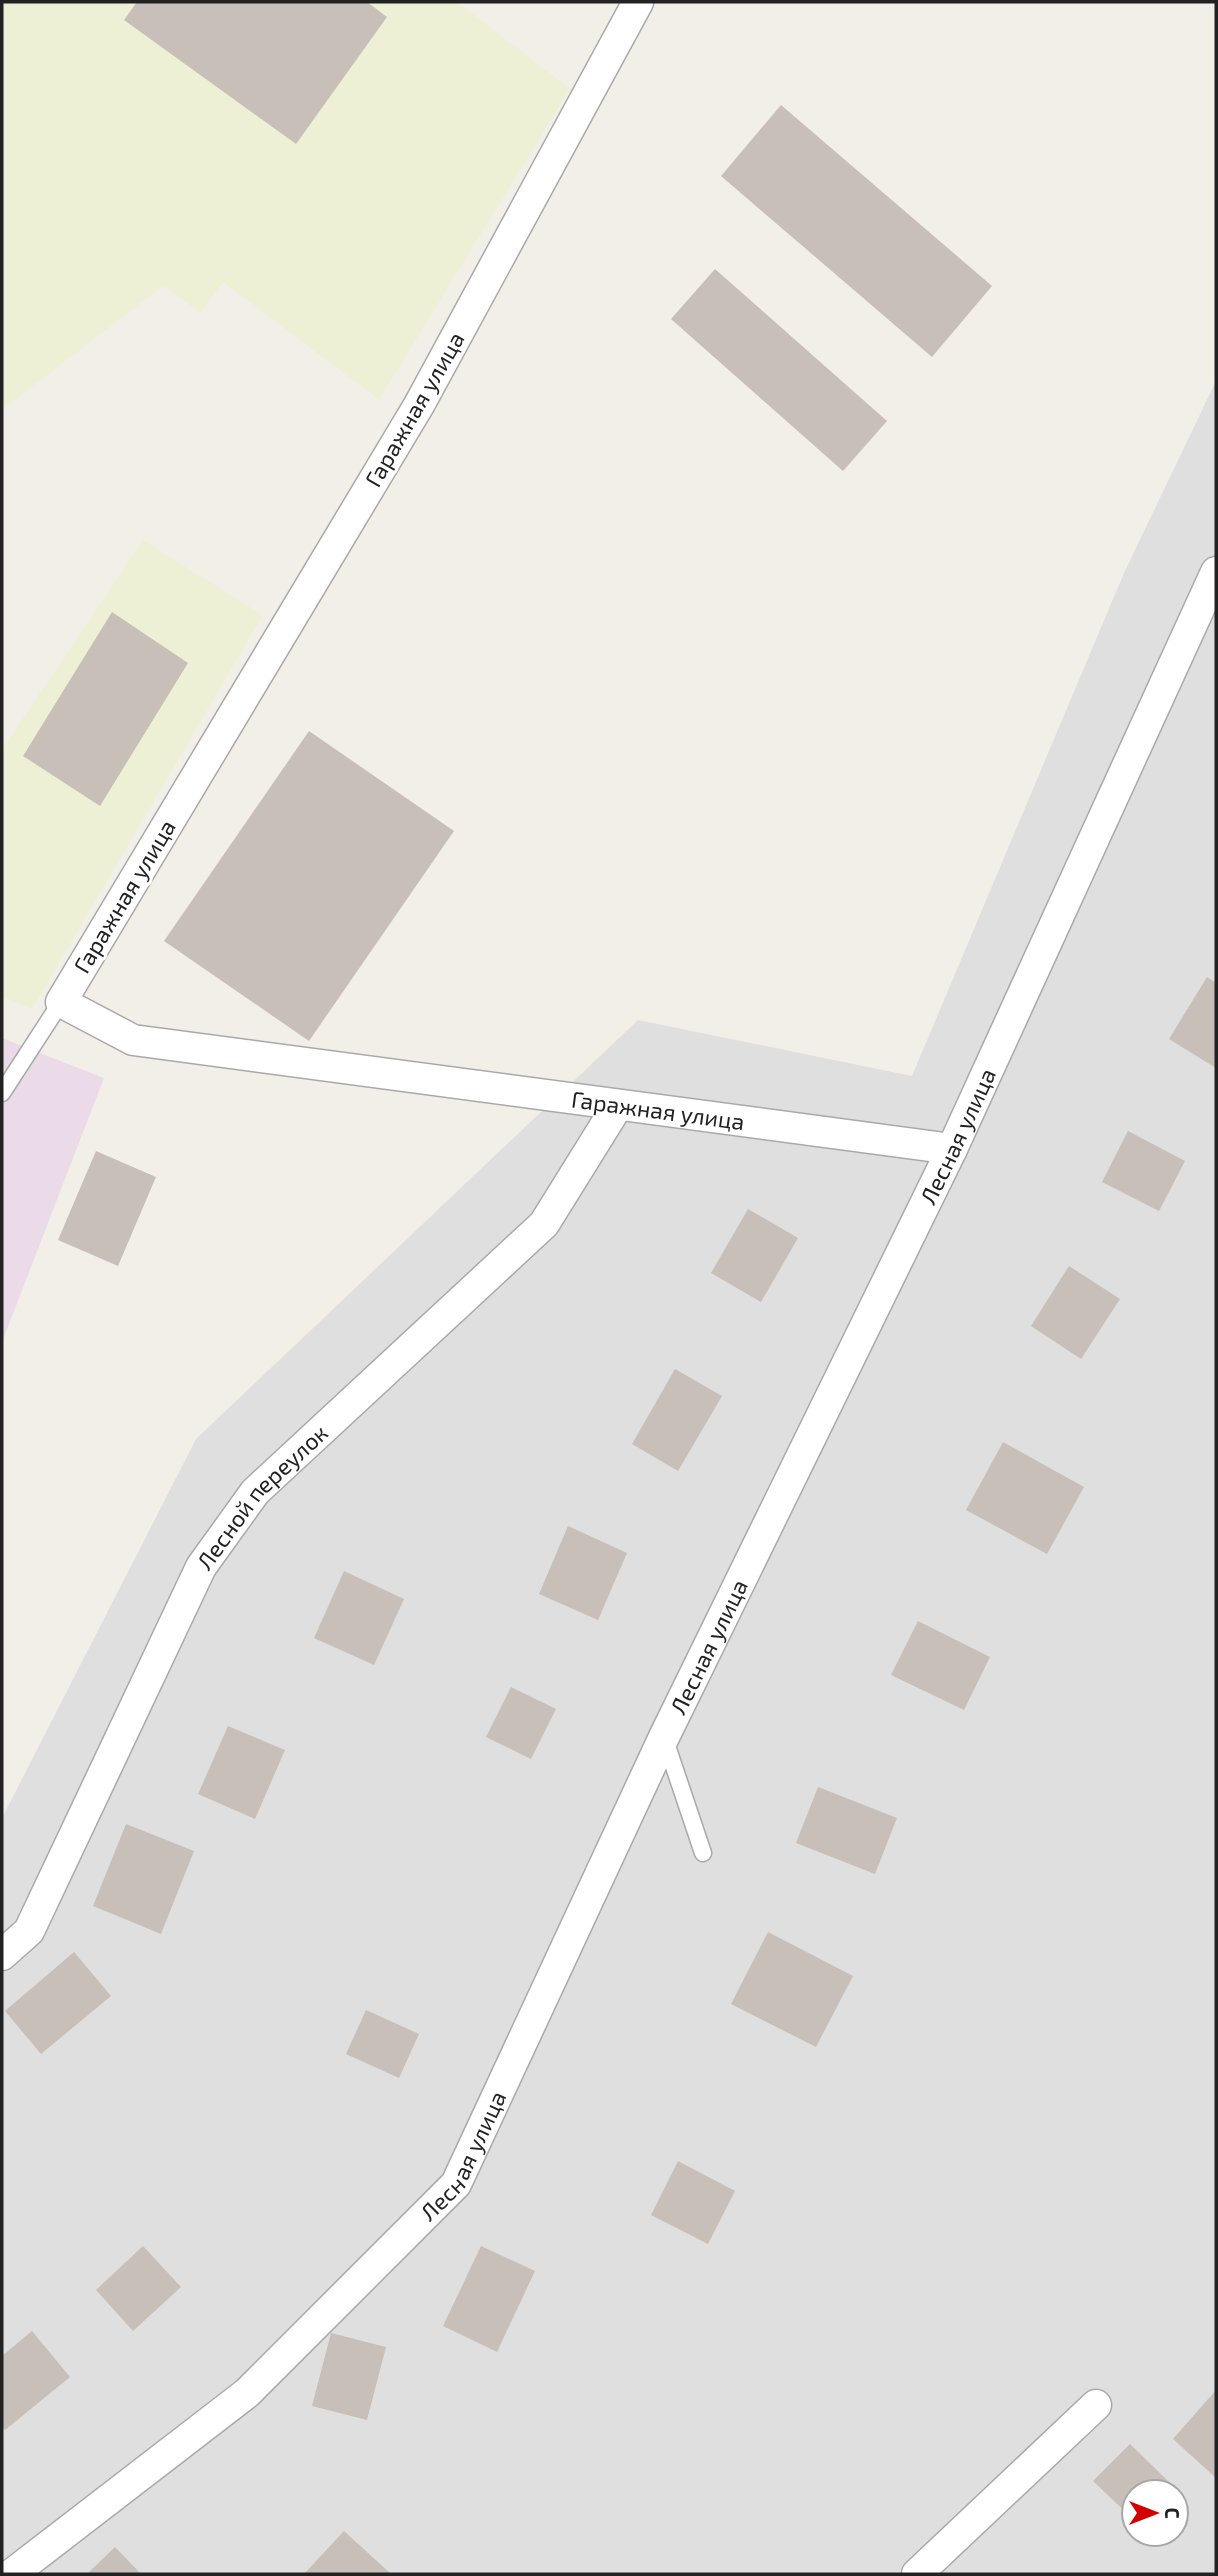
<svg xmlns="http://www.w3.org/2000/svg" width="1218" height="2576" viewBox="0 0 1218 2576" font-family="'Exo 2',sans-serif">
	<rect width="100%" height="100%" fill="#f2efe9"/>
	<!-- residential -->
	<path fill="#e0dfdf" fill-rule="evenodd" d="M1216,381V2574H2V1818L196,1439L638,1020L912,1076L1124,573ZM1134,2492H1176V2534H1134Z"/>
	<!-- industrial -->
	<polygon fill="#ebdbe8" points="2,1038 104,1078 2,1342"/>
	<!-- farmland -->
	<g fill="#eef0d5">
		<polygon points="2,2 458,2 570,89 379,400 223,282 201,313 163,286 2,410"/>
		<polygon points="143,540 263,615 32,1009 2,997 2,749"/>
	</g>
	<!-- building -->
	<g fill="#c7bfb8">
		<polygon points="137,2 367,2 387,17 296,144 124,20"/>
		<polygon points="781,105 992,286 932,357 721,176"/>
		<polygon points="715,269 887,421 843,471 671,319"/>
		<polygon points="112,612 188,663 100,806 23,756"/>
		<polygon points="309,731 454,831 309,1041 164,941"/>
		<polygon points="1207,977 1216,983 1216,1068 1169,1039"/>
		<polygon points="1128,1131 1185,1161 1159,1211 1102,1182"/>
		<polygon points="96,1151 156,1177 118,1266 58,1240"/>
		<polygon points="748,1209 798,1238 761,1302 711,1273"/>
		<polygon points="1069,1266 1120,1299 1081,1359 1031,1326"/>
		<polygon points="675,1369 722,1396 678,1471 632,1444"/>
		<polygon points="1003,1442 1084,1487 1047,1554 966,1510"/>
		<polygon points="568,1526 627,1553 598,1620 539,1594"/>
		<polygon points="344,1571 404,1599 374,1665 314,1638"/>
		<polygon points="918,1621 990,1657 964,1710 891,1675"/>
		<polygon points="511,1687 556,1709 531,1759 486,1737"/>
		<polygon points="228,1726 285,1750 255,1819 198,1794"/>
		<polygon points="818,1787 897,1818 875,1874 796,1843"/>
		<polygon points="126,1824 194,1851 161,1934 93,1906"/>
		<polygon points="768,1932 853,1976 816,2047 731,2004"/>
		<polygon points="74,1952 111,1996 41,2054 5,2011"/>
		<polygon points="366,2010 419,2034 399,2078 346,2054"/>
		<polygon points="678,2161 735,2191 708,2244 651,2215"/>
		<polygon points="143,2246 181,2287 133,2331 96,2290"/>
		<polygon points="481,2246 535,2271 497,2352 443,2326"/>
		<polygon points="32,2331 70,2377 5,2430 2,2426 2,2356"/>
		<polygon points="331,2333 386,2347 367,2420 312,2406"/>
		<polygon points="1216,2390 1216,2478 1173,2439"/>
		<polygon points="1130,2444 1171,2484 1163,2492 1134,2492 1134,2520 1093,2481"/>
		<polygon points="344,2531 391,2574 304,2574"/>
		<polygon points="115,2547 141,2574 87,2574"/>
	</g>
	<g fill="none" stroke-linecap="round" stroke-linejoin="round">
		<!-- service casing -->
		<g stroke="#a9a9a9" stroke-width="19">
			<g id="service">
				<polyline points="2,1093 61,1002"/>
				<polyline points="665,1740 703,1853"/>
			</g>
		</g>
		<!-- minor casing -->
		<g stroke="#a9a9a9" stroke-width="33">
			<g id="minor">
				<path id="s1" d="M638,2L419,405L61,1002L133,1040L952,1149"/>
				<path id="s2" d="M2,1955L29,1931L201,1567L255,1492L544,1224L618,1105"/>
				<path id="s3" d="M12,2574L247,2393L456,2184L664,1737L952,1149L1216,572"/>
				<polyline points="917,2574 1096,2405"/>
			</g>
		</g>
		<!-- service -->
		<use href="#service" stroke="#fff" stroke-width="16"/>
		<!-- minor -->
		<use href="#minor" stroke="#fff" stroke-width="30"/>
	</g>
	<g text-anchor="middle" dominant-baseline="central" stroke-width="6" stroke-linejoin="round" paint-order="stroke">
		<!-- street labels -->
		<g font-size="23" fill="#222" stroke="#fff">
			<text transform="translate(414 409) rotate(-60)">Гаражная улица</text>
			<text transform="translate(124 896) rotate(-59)">Гаражная улица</text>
			<text stroke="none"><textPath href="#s1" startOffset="1766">Гаражная улица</textPath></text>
			<text stroke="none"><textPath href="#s3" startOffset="1754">Лесная улица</textPath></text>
			<text stroke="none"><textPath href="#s2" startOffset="532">Лесной переулок</textPath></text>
			<text stroke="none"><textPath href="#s3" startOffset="1186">Лесная улица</textPath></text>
			<text stroke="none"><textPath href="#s3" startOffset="620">Лесная улица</textPath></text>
		</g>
	</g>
	<!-- border -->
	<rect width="1218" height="2576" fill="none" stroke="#222222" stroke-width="7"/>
	<!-- north arrow -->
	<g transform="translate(1155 2513) rotate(90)"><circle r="33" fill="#ffffff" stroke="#a7a7a7" stroke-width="2"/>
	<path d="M0-5L12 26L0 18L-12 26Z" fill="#d40000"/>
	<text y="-10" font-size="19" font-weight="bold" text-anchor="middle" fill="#222222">С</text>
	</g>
</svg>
